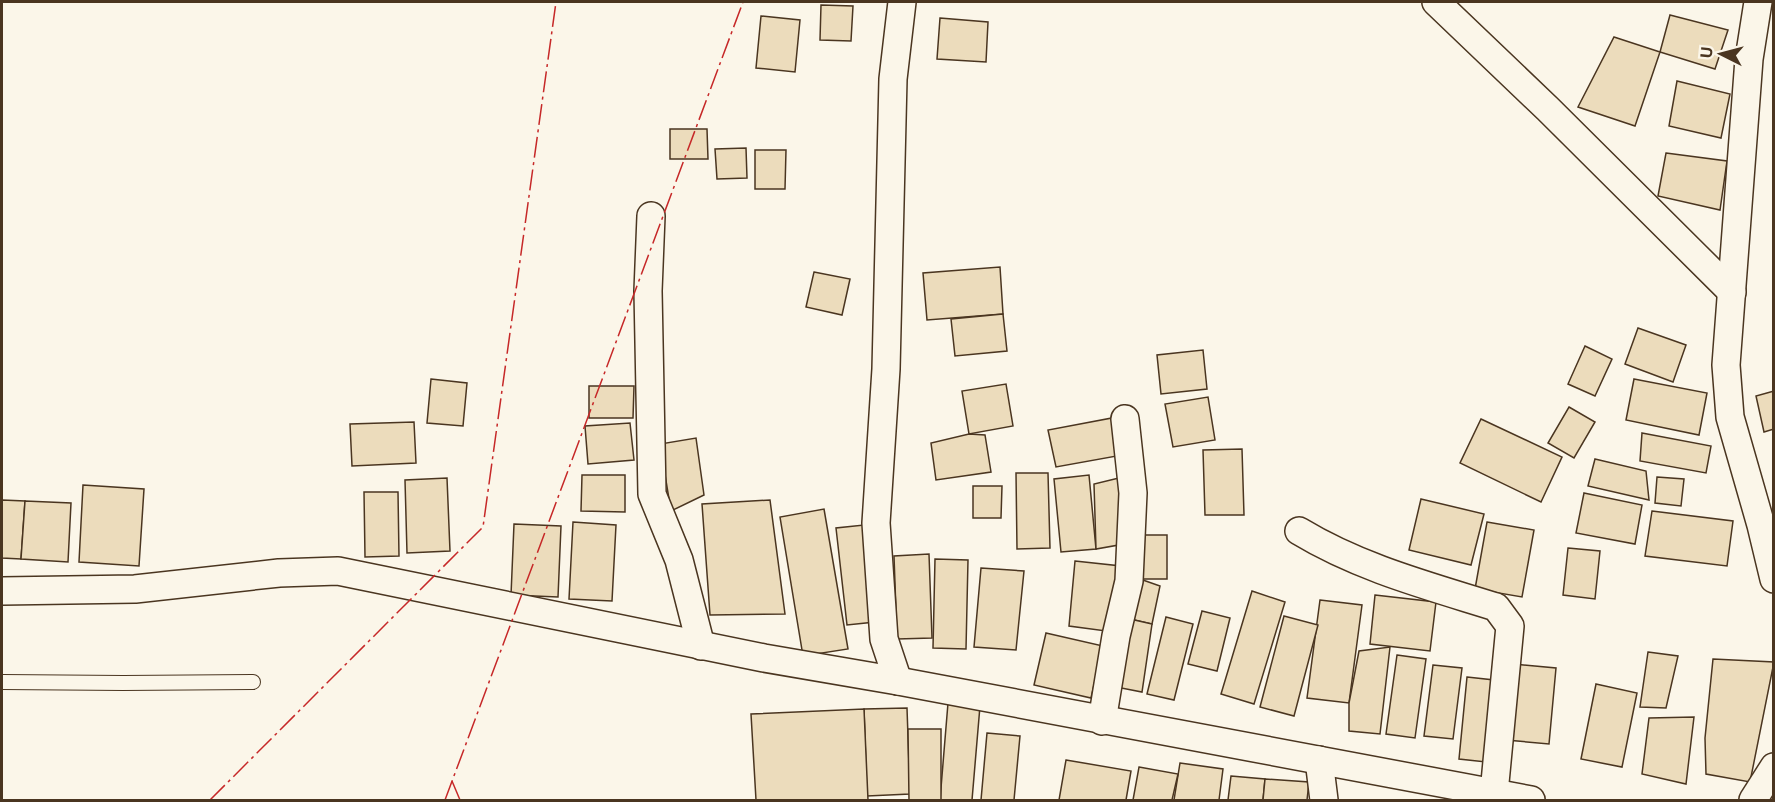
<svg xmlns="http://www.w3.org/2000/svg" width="1775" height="802" viewBox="0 0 1775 802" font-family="'Open Sans',sans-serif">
	<rect width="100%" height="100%" fill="#fbf6e9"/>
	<!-- building -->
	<g fill="#ecdcbc" stroke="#4a3520" stroke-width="1.5">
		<polygon points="821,5 853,6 851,41 820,40"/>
		<polygon points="1670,15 1728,30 1715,69 1660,52"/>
		<polygon points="761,16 800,20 795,72 756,68"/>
		<polygon points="940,18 988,22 986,62 937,59"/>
		<polygon points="1614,37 1660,52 1635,126 1578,107"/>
		<polygon points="1677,81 1730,94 1721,138 1669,126"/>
		<polygon points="670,129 707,129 708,159 670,159"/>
		<polygon points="746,148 747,178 717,179 715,149"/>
		<polygon points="755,150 786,150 785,189 755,189"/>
		<polygon points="1666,153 1727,161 1720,210 1658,196"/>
		<polygon points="1000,267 1003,314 927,320 923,273"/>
		<polygon points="814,272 850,279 842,315 806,307"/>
		<polygon points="1003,314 1007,351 955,356 951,319"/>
		<polygon points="1638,328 1686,345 1673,382 1625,364"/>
		<polygon points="1585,346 1612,359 1595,396 1568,384"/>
		<polygon points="1203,350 1207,389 1161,394 1157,355"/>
		<polygon points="431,379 467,383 463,426 427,423"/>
		<polygon points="1634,379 1707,393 1699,435 1626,420"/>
		<polygon points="1006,384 1013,426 969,434 962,391"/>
		<polygon points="589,386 634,386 633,418 589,418"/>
		<polygon points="1774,391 1774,429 1764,432 1756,396"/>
		<polygon points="1208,397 1215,440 1173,447 1165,404"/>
		<polygon points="1569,407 1595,422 1574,458 1548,443"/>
		<polygon points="1112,418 1117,456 1056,467 1048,430"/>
		<polygon points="1481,419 1562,457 1541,502 1460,463"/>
		<polygon points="414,422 416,463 352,466 350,424"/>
		<polygon points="630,423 634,460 588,464 585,426"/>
		<polygon points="1642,433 1711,446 1706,473 1640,461"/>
		<polygon points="969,434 985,435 991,472 936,480 931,443"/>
		<polygon points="696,438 704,495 671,511 660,444"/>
		<polygon points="1242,449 1244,515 1205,515 1203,450"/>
		<polygon points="1595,459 1646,471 1649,500 1588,486"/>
		<polygon points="1016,473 1048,473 1050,548 1017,549"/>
		<polygon points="582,475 625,475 625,512 581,511"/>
		<polygon points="1089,475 1096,549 1061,552 1054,479"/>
		<polygon points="1123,477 1124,544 1096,549 1094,484"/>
		<polygon points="1657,477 1684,479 1681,506 1655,503"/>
		<polygon points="447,478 450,551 407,553 405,480"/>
		<polygon points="83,485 144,489 139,566 79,562"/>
		<polygon points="973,486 1002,486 1001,518 973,518"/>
		<polygon points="364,492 398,492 399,556 365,557"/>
		<polygon points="1584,493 1642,505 1635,544 1576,533"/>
		<polygon points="1421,499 1484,514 1471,565 1409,550"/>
		<polygon points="2,500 25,501 21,559 2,558"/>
		<polygon points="770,500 785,614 710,615 702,504"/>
		<polygon points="25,501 71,503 68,562 21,559"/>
		<polygon points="824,509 848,649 803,656 780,517"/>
		<polygon points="1652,511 1733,521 1727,566 1645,556"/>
		<polygon points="573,522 616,525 612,601 569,599"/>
		<polygon points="1487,522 1534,530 1522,597 1475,589"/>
		<polygon points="514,524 561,526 558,597 511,595"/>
		<polygon points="864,525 875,622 847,625 836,528"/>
		<rect x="1140" y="535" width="27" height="44"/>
		<polygon points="1568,548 1600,551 1595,599 1563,595"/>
		<polygon points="929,554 932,638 897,639 894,556"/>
		<polygon points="935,559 968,560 966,649 933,648"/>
		<polygon points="1075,561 1121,566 1106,631 1069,626"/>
		<polygon points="981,568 1024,571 1016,650 974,647"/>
		<polygon points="1140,579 1160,586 1152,624 1130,619"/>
		<polygon points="1252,591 1285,602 1254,704 1221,694"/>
		<polygon points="1375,595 1436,602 1430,651 1370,644"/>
		<polygon points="1320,600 1362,605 1349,703 1307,698"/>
		<polygon points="1202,611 1230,618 1217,671 1188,664"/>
		<polygon points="1284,616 1318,625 1294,716 1260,707"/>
		<polygon points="1166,617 1193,624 1174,700 1147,694"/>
		<polygon points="1130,619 1152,624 1142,692 1116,687"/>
		<polygon points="1046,633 1103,646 1091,698 1034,685"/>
		<polygon points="1390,647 1380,734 1349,731 1349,703 1359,651"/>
		<polygon points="1648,652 1678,656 1666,708 1640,707"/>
		<polygon points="1397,655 1426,659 1415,738 1386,734"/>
		<polygon points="1713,659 1774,662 1750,782 1706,774 1705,738"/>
		<polygon points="1514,664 1556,668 1549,744 1506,740"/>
		<polygon points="1433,665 1462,668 1453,739 1424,736"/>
		<polygon points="1467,677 1494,680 1486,762 1459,759"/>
		<polygon points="1596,684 1637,693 1622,767 1581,759"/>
		<polygon points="948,703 980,706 972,800 940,800"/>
		<polygon points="907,708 910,794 867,796 864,709"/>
		<polygon points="864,709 868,800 756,800 751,714"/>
		<polygon points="1694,717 1686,784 1642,774 1649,718"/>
		<polygon points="908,729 941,729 941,800 909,800"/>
		<polygon points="987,733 1020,736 1014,800 981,800"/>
		<polygon points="1066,760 1131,771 1126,800 1059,800"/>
		<polygon points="1180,763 1223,769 1219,800 1174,800"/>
		<polygon points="1139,767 1178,774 1172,800 1133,800"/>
		<polygon points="1231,776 1265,779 1263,800 1228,800"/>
		<polygon points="1265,779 1309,782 1307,800 1263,800"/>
	</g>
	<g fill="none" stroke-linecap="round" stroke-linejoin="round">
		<!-- service casing -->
		<g stroke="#4a3520" stroke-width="16">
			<polyline id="service" points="2,682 123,683 253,682"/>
		</g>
		<!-- minor casing -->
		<g stroke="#4a3520" stroke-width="30">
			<g id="minor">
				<polyline points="1436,2 1548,109 1732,292"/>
				<polyline points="1758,2 1749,59 1726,365 1730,417 1761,525 1774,579"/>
				<polyline points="651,216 648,291 652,494 679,560 701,646"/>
				<path d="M1299,531C1360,568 1429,586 1496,607L1510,626L1494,793"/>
				<polyline points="2,591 135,589 279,573 338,571 764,658 898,681 1531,800"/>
				<polyline points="898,681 884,639 876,523 886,369 893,79 902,2"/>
				<polyline points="1102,721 1116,636 1129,581 1133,493 1125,419"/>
				<polyline points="1319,760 1324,800"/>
				<polyline points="1753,800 1774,767"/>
			</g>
		</g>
		<!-- service -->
		<use href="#service" stroke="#fbf6e9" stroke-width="14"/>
		<!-- minor -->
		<use href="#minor" stroke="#fbf6e9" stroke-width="27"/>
		<!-- power -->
		<g stroke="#c62828" stroke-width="1.5" stroke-dasharray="21 4.5 3 4.5" stroke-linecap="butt">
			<polyline points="452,781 460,800"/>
			<polyline points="210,800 483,527 556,2"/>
			<polyline points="445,800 743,2"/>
		</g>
	</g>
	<!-- border -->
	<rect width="1775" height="802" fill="none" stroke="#4a3520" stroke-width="6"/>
	<!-- north arrow -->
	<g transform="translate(1721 54) rotate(276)" stroke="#fbf6e9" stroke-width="4.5" paint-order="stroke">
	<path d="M0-4.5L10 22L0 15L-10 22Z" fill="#4a3520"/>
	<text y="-9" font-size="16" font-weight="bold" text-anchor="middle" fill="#4a3520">U</text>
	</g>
</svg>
